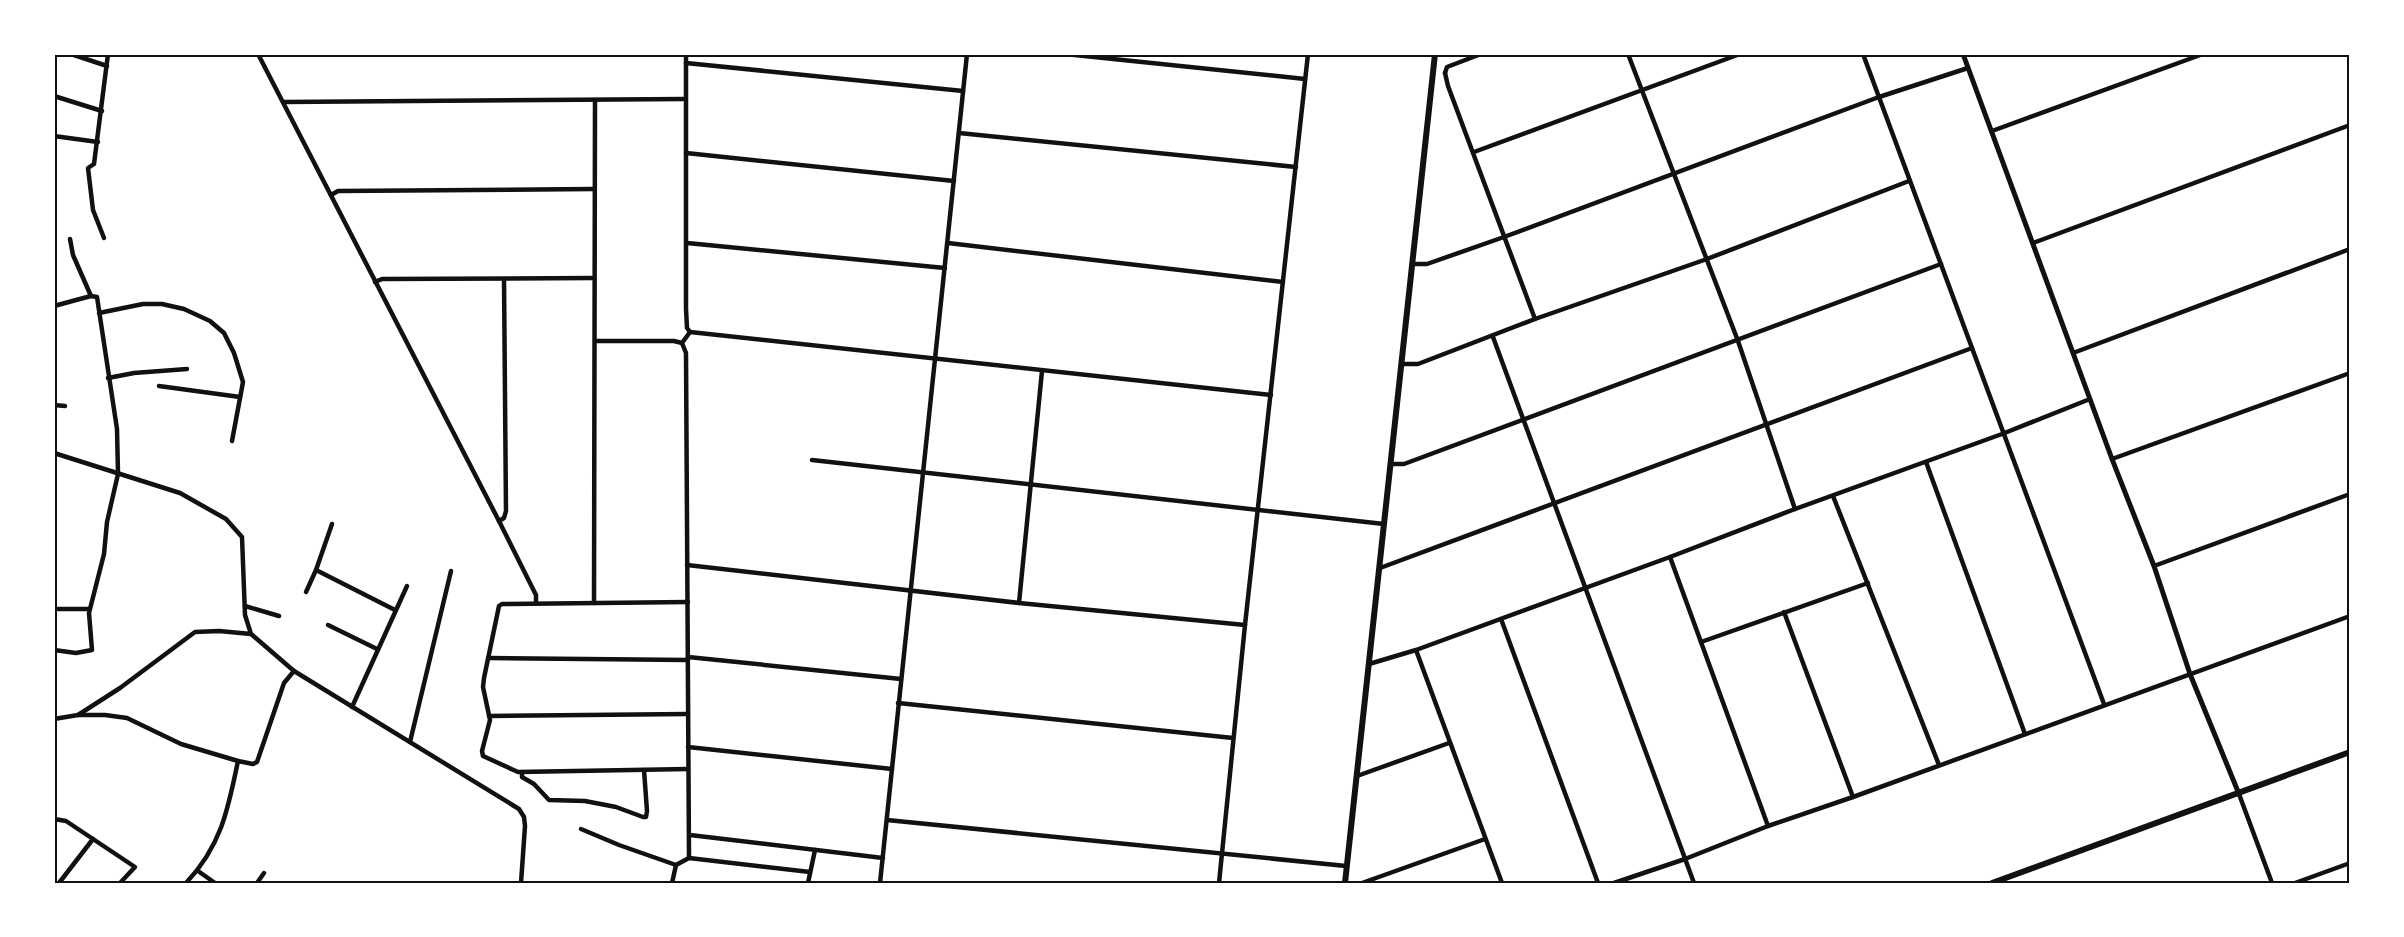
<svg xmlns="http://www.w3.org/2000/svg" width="2404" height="937" viewBox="0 0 2404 937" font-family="'Titillium Web',sans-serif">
	<rect width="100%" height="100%" fill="#fff"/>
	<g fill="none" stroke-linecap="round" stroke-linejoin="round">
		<!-- minor -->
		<g stroke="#111" stroke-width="4.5">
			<polyline points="71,54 107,66"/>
			<polyline points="258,54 499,521 536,595 536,602"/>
			<polyline points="686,54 686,309 687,328 690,332 682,343 686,353 689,858"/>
			<polyline points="1065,54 1305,79"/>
			<polyline points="1628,54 1738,341 1795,509"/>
			<polyline points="1863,54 2104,704"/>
			<polyline points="686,63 963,91"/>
			<polyline points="1445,73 1448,86 1535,319"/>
			<polyline points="1445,73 1447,67 1481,54"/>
			<polyline points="54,96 102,111"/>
			<polyline points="284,102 685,99"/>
			<polyline points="1992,131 2203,54"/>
			<polyline points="959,133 1296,167"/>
			<polyline points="54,136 98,142"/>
			<polyline points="1474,152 1740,54"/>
			<polyline points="686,153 954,181"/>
			<polyline points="331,195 338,191 594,189"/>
			<polyline points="104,238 93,210 88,168 94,164 108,54"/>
			<polyline points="687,243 945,268"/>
			<polyline points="948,243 1283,282"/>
			<polyline points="2033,243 2350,125"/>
			<polyline points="1412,264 1427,264 1504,237 1879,97 1968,68"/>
			<polyline points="375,282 382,279 594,278"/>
			<polyline points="54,306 91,296"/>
			<polyline points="99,313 143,304 162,304 184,309 210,321 224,333 234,353 243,382 232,441"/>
			<polyline points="690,332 1271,395"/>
			<polyline points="1493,337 1694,883"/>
			<polyline points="595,341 674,341 682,343"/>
			<polyline points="2073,353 2350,249"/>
			<polyline points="1401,364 1418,364 1535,319 1707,259 1909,181"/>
			<polyline points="108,378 134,373 187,369"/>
			<polyline points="159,386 240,397"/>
			<polyline points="54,405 65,406"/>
			<polyline points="54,453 180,493 226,519 242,537 245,615 251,634"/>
			<polyline points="2112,459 2350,373"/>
			<polyline points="812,460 1384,524"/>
			<polyline points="1926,462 2025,734"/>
			<polyline points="1390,464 1404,464 1941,264"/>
			<polyline points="1833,496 1939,765"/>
			<polyline points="499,521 504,518 506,511 504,279"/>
			<polyline points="332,524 316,570 395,610"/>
			<polyline points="1670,557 1768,826"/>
			<polyline points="687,565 1019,603 1245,625"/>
			<polyline points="2154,566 2350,494"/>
			<polyline points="1380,568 1972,348"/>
			<polyline points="306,592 316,570"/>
			<polyline points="688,602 502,604 499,606 484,678 483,687 490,720 482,751 483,756 518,772 688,769"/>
			<polyline points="594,603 595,100"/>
			<polyline points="1019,603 1042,371"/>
			<polyline points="245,606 279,616"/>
			<polyline points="54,609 89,609"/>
			<polyline points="1784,612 1853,797"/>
			<polyline points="1501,619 1598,883"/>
			<polyline points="328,625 377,649"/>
			<polyline points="1701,642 1868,583"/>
			<polyline points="54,650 76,653 92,650 89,613 104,554 107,522 118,474 117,429 97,297 91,296 73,255 70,239"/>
			<polyline points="1416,650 1502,883"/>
			<polyline points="688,657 901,679"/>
			<polyline points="488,658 688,660"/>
			<polyline points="1369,664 1416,650 1670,557 1795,509 2002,434 2090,399"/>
			<polyline points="898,703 1233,738"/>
			<polyline points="352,707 407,586"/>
			<polyline points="78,715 120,688 195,632 219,631 251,634 294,671 519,809 524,817 525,826 521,883"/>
			<polyline points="489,716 688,714"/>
			<polyline points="54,719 78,715 105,715 127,718 181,744 238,761"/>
			<polyline points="410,742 451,571"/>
			<polyline points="688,747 892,769"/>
			<polyline points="522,772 522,777 534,784 549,800 585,801 616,807 643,817 646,817 647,811 644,770"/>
			<polyline points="1357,776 1449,743"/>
			<polyline points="2239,794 2272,883"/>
			<polyline points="54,819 66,821 135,867 120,883"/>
			<polyline points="887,820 1346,866"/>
			<polyline points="581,829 619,845 676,865"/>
			<polyline points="690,835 883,858"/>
			<polyline points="198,871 215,883"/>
			<polyline points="59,883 93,839"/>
			<path d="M186,883C221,846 228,810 238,761L253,764L257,762L284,683L294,671"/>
			<polyline points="257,883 264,873"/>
			<polyline points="672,883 676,865 689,858 810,872"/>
			<polyline points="808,883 815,850"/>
			<polyline points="880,883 967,54"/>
			<polyline points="1219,883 1245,625 1308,54"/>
			<polyline points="1362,883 1485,839"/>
			<polyline points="1614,883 1685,859 1768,826 1853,797 2350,616"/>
			<polyline points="2295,883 2350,863"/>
		</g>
		<!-- tertiary -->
		<polyline stroke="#111" stroke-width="5" points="1963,54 2112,459 2154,566 2190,674 2239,794"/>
		<!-- secondary -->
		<g stroke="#111" stroke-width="6">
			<polyline points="1345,883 1435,54"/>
			<polyline points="1992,883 2350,752"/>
		</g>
	</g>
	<!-- border -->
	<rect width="2404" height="937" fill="none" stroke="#ffffff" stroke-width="111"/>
	<rect x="56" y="56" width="2292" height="826" fill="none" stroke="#111" stroke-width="2"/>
</svg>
